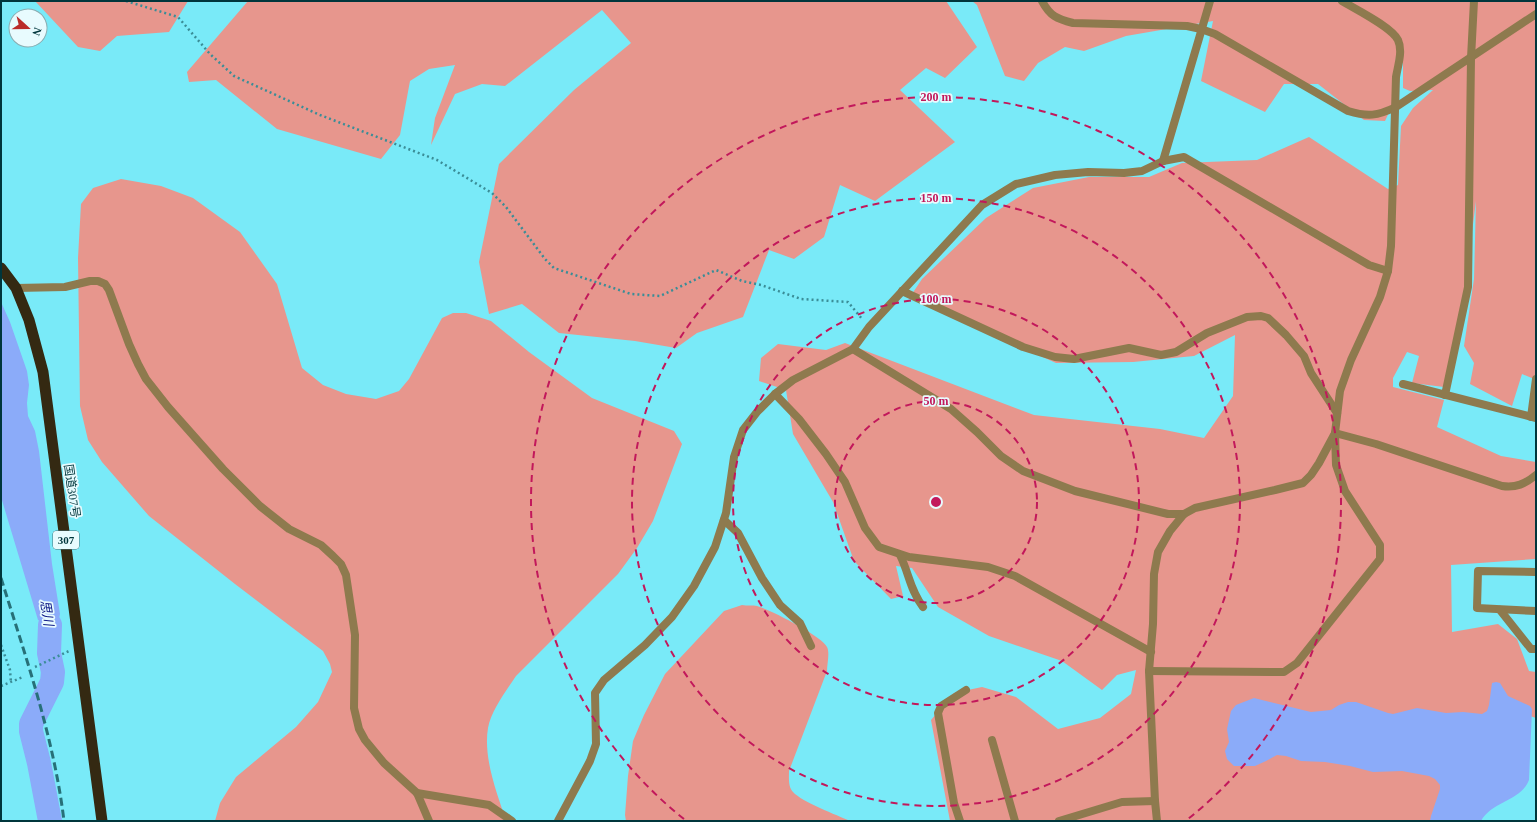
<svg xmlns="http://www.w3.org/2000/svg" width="1537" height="822" viewBox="0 0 1537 822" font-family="'Times New Roman','Noto Sans JP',serif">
	<rect width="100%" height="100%" fill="#79eaf8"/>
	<!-- green -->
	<g fill="#e7968d">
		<polygon points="35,1 188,1 169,32 117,36 100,51 78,47"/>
		<polygon points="248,1 946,1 977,47 945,78 926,68 900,90 955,142 875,201 840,185 824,237 794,259 769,250 743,317 697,333 676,348 635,341 559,333 522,304 489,314 479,262 499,164 574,90 631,43 602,10 505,86 482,84 455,94 431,145 435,118 455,65 429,69 410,81 400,135 381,159 277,129 216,80 189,82 187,72"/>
		<polygon points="972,1 1536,1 1536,375 1534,379 1522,374 1512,406 1470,384 1474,363 1464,346 1474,279 1476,201 1465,286 1444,387 1412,383 1419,356 1407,352 1393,378 1393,387 1444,400 1437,427 1501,456 1536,462 1536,559 1451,565 1452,632 1498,624 1517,639 1529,671 1536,672 1536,718 1515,711 1274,749 1433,772 1452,788 1437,821 950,821 931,720 954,693 982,687 1016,697 1058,729 1100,718 1131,694 1136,670 1117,675 1102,690 1062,661 989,636 938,607 912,568 896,566 903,596 891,599 854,561 833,502 793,434 786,390 759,381 761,358 778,344 826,350 845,343 1034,415 1160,429 1204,438 1233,396 1235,335 1194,356 1133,362 1056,363 910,297 922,279 986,218 1033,188 1089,177 1149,177 1182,163 1257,160 1309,137 1388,189 1398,185 1401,126 1413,108 1433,90 1410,91 1403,88 1403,63 1396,57 1393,104 1385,121 1364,120 1318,84 1284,84 1265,112 1201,81 1213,21 1126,36 1084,51 1065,47 1038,63 1024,81 1005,76 977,5"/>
		<path d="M121,179L161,186L193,198L240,232L277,284L302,368L323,385L346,394L376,399L399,391L409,379L442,318L453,313H466L491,321L529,352L592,398L674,431L682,444L653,521L637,548L618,574L516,676C506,691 491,711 488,728C483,758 497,793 506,821H215L220,803L236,777L296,727L318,702L332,672L330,664L323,651L235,584L149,516L102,462L88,440L80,406L78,258L81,204L93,188Z"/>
		<path d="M742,605C747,606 753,605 757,606C769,609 822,636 827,647C830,653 827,664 827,671L789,771C789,778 788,787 793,792C802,802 837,815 850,821H626L625,815L628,776L633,741L644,715L665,674L724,611Z"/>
	</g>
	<!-- water -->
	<g fill="#8babf9">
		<polygon points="1,302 10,322 27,371 29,385 27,403 28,416 35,431 39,451 52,564 60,614 59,619 51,620 54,631 54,650 51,652 51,657 49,659 46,654 46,621 40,621 38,620 1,497"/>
		<path d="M1496,682L1500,683L1508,696L1530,706L1532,709L1529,780C1521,801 1492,801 1481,821H1430L1431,816L1440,789V785L1435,779L1429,776L1402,771L1373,772L1350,766L1325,762L1301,761L1286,756L1277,755L1266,761L1255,766H1234L1227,759L1225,751L1229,742L1227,729L1231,711L1236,705L1254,698L1311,712L1331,710L1339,705L1348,702H1356L1388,713L1393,714L1417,708L1446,713L1463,712L1482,714L1487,711L1489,705L1492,683Z"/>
	</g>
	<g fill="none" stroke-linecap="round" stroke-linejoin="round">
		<!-- river -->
		<polyline stroke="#8babf9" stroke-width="24" points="50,625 49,653 53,672 52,682 31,724 31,731 39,763 50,821"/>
		<!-- path -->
		<g stroke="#3a8d97" stroke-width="2.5" stroke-dasharray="2 3" stroke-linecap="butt">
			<polyline points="126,1 178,17 210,54 234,76 320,115 437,160 492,193 506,207 545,259 554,268 631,294 660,296 716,270 742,281 761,285 801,299 848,302 863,320"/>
			<polyline points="1,645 10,670 11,683"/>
			<polyline points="35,667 69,651"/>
			<polyline points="1,686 23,677"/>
		</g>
		<!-- minor -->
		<g stroke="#8e7a4e" stroke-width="8">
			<path d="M1042,1C1050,16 1057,19 1073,23L1187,26L1201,29L1215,34L1348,111C1368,117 1377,116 1396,107L1536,14"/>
			<polyline points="1163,161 1210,1"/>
			<polyline points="16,288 65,287 90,281 98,281 105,284 109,290 129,344 138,364 146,379 168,407 223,469 260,506 289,529 321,545 333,556 341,564 346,575 355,635 354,708 359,729 365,740 384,763 417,793 429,821"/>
			<polyline points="902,291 1023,347 1055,357 1074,359 1129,348 1161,355 1176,352 1207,333 1247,317 1261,316 1268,318 1286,335 1304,356 1311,373 1337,413"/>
			<polyline points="853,349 951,409 977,432 1001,456 1023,471 1075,491 1168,514 1184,514"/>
			<polyline points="1403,384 1536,418"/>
			<polyline points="775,394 799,419 826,454 845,482 865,528 879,547 909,557 988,567 1015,576 1151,652"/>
			<polyline points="1445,395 1468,287 1471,58 1474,1"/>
			<polyline points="1531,417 1536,379"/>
			<path d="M1335,433L1376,444L1502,486C1516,488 1525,484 1536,475"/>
			<polyline points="724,520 738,533 762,578 780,605 800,623 811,646"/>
			<path d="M900,555C909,573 910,590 923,607"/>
			<polyline points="1536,572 1478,571 1477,608 1536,611"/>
			<polyline points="1500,610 1531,649 1536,649"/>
			<path d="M1149,671L1284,672L1297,663L1380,559V545L1345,491L1336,465L1335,433L1340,391L1351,360L1380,297L1388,271L1391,246L1396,77C1398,65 1403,51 1398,40C1392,27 1355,9 1342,1"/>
			<polyline points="992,740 1015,821"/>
			<polyline points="417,793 489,805 512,821"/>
			<polyline points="558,821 590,761 596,744 595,693 604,680 645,645 672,617 694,586 715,547 726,513 734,457 743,430 757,412 775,394 793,380 853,349 869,327 982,205 1016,184 1055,175 1088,172 1124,173 1142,171 1163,161 1184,157 1369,265 1388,271"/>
			<polyline points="960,821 954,803 938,713 941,706 966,690"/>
			<polyline points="1059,821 1122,802 1155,801"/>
			<polyline points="1157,821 1155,801 1149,671 1153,624 1154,574 1158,552 1170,531 1184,514 1195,508 1275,490 1303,483 1311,475 1319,463 1334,435"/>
		</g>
		<!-- trunk -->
		<polyline stroke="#342912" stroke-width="11" points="1,268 16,288 29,320 43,372 102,821"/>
		<!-- rail -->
		<path stroke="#277078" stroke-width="3" stroke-dasharray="8 4" stroke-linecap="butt" d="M1,578C26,658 54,738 64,821"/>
	</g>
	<!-- distance rings -->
	<g fill="none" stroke="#c2185b" stroke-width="2" stroke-dasharray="7 5">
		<circle cx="936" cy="502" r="101"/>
		<circle cx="936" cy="502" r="203"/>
		<circle cx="936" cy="502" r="304"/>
		<path d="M684 819A405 405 0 1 1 1188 819"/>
	</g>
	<g text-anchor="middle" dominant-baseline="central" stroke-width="3.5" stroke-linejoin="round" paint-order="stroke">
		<!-- shield labels -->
		<rect fill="#e8fbfe" stroke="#467176" stroke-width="1" x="53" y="531" width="26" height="18" rx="3"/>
		<g font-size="11" font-weight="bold" fill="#00363c">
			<text x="66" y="540">307</text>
		</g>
		<!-- street labels -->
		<g font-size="12" fill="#00363c" stroke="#e8fbfe">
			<text transform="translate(72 491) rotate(82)">国道307号</text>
		</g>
		<!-- water labels -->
		<g font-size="13" font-style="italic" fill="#091384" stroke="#e8fbfe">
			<text transform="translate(47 613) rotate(81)">思川</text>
		</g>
	</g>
	<circle cx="936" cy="502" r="6" fill="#c2185b" stroke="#e8fbfe" stroke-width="2"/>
	<g font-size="12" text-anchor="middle" font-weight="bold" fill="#c2185b" stroke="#e8fbfe" stroke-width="3.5" stroke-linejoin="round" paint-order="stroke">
		<text x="936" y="101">200 m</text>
		<text x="936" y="202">150 m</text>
		<text x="936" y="303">100 m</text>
		<text x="936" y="405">50 m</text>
	</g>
	<!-- border -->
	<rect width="1537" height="822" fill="none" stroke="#00363c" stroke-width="4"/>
	<!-- north arrow -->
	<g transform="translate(28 28) rotate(111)"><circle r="19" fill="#e8fbfe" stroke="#8bacb0"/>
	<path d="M0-3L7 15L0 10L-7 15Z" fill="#ba2b2a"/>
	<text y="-6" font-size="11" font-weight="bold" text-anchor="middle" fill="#00363c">N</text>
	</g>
</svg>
